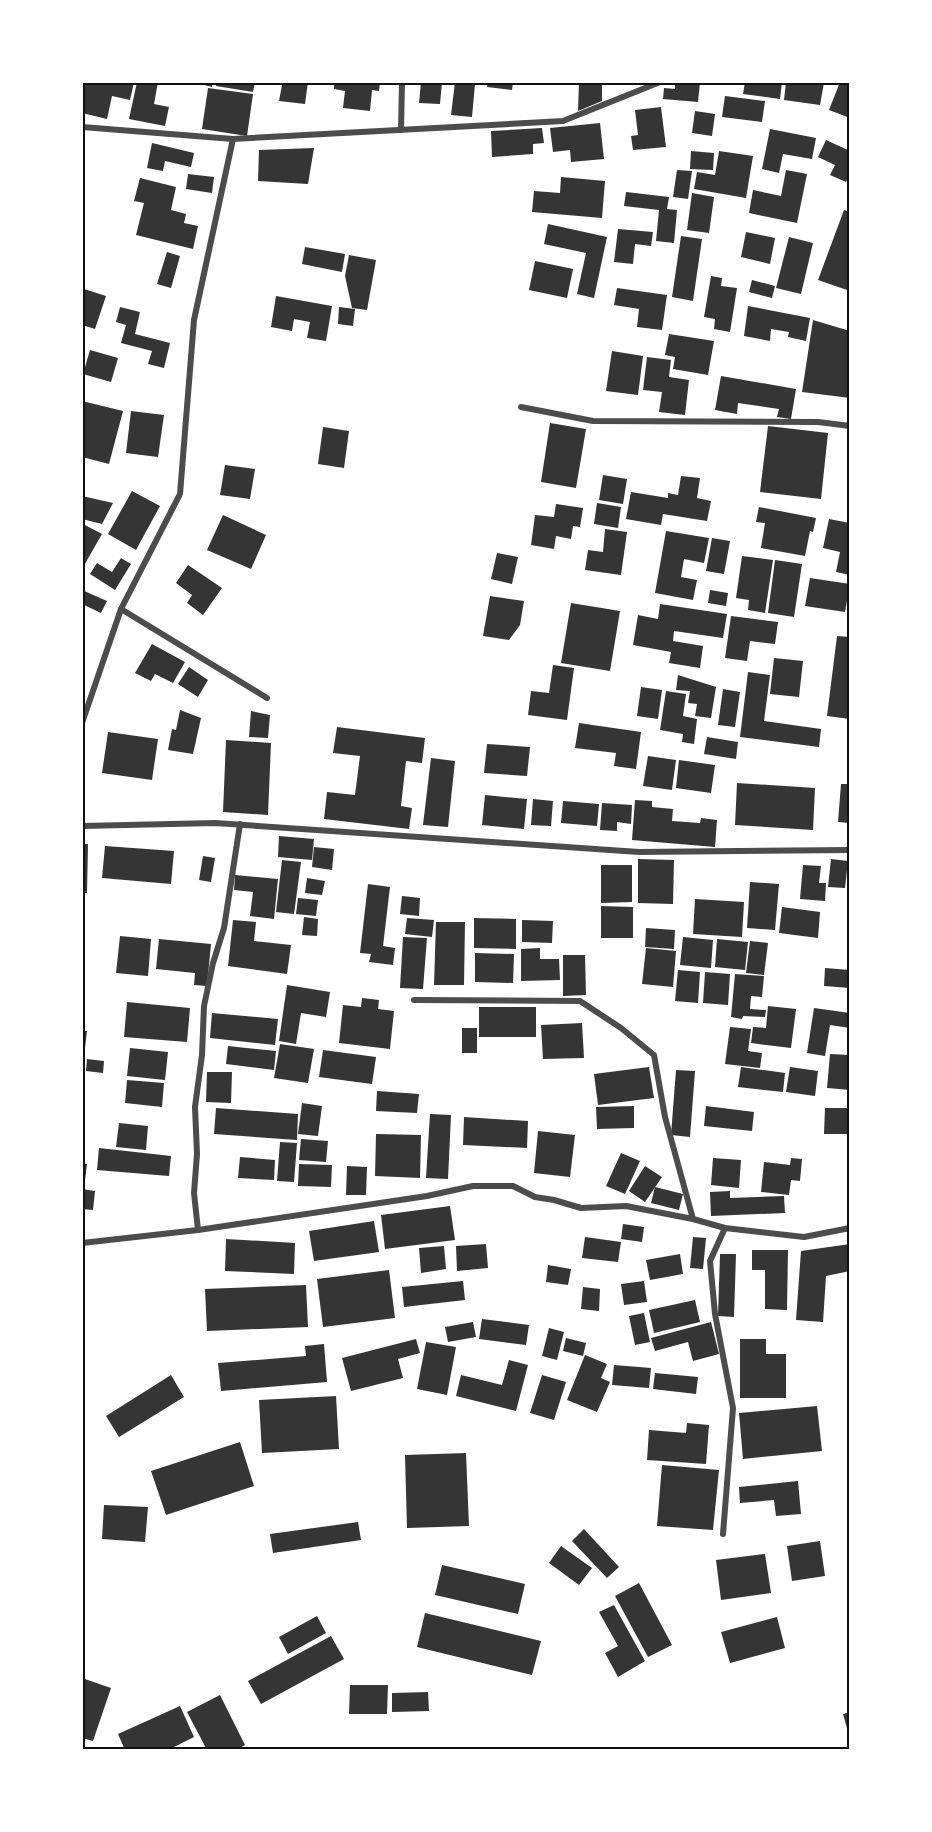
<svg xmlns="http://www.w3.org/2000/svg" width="932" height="1832" viewBox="0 0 932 1832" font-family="'Golos Text',sans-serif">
	<rect width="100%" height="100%" fill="#fff"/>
	<!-- building -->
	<g fill="#353535">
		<polygon points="82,82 134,82 130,100 112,96 107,119 82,113"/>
		<polygon points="137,82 158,82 154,104 169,107 165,126 129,119"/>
		<polygon points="193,82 213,82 212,87"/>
		<polygon points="216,82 255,82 253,92 216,86"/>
		<polygon points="273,82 308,82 305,104 279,101 282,85 273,84"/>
		<polygon points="334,82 380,82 379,91 372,90 370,111 343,108 345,91 334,89"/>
		<polygon points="421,82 442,82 440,104 419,103"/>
		<polygon points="455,82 475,84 472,117 451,115"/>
		<polygon points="488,82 513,82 512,90 487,87"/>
		<polygon points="579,82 602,82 602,101 578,111"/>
		<polygon points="675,82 700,82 698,102 663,99 664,88 675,89"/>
		<polygon points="745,82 782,82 780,99 743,94"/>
		<polygon points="786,82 824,83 820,105 784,100"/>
		<polygon points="840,82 850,82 850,118 829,110"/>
		<polygon points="208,88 253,94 247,136 202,129"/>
		<polygon points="725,96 765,101 762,122 722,117"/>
		<polygon points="661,107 666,147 633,150 631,136 638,135 635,110"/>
		<polygon points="695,111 715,114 712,136 692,133"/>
		<polygon points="600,123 604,159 571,162 570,150 553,152 550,128"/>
		<polygon points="542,128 544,143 533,144 533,154 492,157 491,131"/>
		<polygon points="770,129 816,138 812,159 783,154 779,173 762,169"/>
		<polygon points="826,140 850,151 850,174 846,182 830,175 835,165 818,157"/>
		<polygon points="152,143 194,153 191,167 165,161 163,171 147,168"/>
		<polygon points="314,148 308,184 258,181 259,150"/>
		<polygon points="691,151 714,153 713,170 690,169"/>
		<polygon points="719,151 753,156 746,198 694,189 697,172 715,175"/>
		<polygon points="677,170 692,171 688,199 673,197"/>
		<polygon points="786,170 807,174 797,223 749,213 753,190 781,196"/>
		<polygon points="188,174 214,177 212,193 186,189"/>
		<polygon points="561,177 605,181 602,218 532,212 534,191 560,193"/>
		<polygon points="140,178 176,187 171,210 186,214 184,223 198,226 193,249 136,235 144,203 134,201"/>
		<polygon points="626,192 669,197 667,209 677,210 674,243 656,241 659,210 624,206"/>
		<polygon points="692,193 714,197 709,233 687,230"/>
		<polygon points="844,210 850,212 850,291 818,280"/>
		<polygon points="548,224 607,237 594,298 577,294 586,253 544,244"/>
		<polygon points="618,229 653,232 651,246 635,244 633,264 614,262"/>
		<polygon points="746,232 775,238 770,264 741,257"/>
		<polygon points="681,236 702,239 693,301 672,297"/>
		<polygon points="789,237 813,243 801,294 776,288"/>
		<polygon points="305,247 345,254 342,272 302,264"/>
		<polygon points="167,252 180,256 171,288 157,284"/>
		<polygon points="349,255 376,260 367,310 352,308 345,276"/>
		<polygon points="535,261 573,269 567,298 529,290"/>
		<polygon points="711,276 722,278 721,286 737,288 730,332 714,329 715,319 704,317"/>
		<polygon points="752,280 775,286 772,298 749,292"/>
		<polygon points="617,288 667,295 662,330 637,327 639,309 614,305"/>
		<polygon points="84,289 106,296 95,329 82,325 82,294"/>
		<polygon points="276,296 332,306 326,341 307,338 310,322 294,319 292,331 271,327"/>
		<polygon points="748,306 810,318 806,341 788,337 789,332 771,329 770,341 744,336"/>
		<polygon points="120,307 140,312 135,334 170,343 164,368 148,364 152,351 121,343 126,325 116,322"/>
		<polygon points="339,307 355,309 353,326 338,324"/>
		<polygon points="813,320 850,331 850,398 802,392"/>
		<polygon points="669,334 714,341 708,375 673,369 675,357 665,355"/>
		<polygon points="90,350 118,358 111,382 83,374"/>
		<polygon points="612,351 643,356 638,395 606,391"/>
		<polygon points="647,357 671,360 669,377 689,380 685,415 659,412 662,392 643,390"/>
		<polygon points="721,376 796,389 791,419 777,417 779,409 738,403 737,414 715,410"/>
		<polygon points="82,401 123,411 109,464 82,457"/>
		<polygon points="131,411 164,415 158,457 126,453"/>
		<polygon points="550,423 586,429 576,488 541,482"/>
		<polygon points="768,426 828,433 821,499 760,492"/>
		<polygon points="323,427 349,431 344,468 318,464"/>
		<polygon points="225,465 255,469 250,499 220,495"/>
		<polygon points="603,475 627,479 623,504 599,500"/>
		<polygon points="681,476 700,478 697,498 711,501 707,521 663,514 661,525 626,519 631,492 668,498 668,493 678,495"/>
		<polygon points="132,491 160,506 136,550 108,534"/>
		<polygon points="82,496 113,503 102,524 82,519"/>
		<polygon points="597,503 621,507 618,528 594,524"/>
		<polygon points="556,504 583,508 580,527 573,526 571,539 556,536 554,549 531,545 535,515 554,517"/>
		<polygon points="759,507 816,518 813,532 810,531 805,556 761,548 765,523 756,522"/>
		<polygon points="223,515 266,535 251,569 207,550"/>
		<polygon points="829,519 850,523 850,575 836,572 840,552 823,548"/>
		<polygon points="85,525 102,534 82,569 82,528"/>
		<polygon points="605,529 627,532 621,575 585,570 588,550 603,552"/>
		<polygon points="666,531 709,538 704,563 684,559 681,577 697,580 693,600 655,593"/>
		<polygon points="712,538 730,541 724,574 706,571"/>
		<polygon points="497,553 518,557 512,584 491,579"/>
		<polygon points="742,556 773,560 765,613 748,610 749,600 736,598"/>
		<polygon points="121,558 131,564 115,590 90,574 97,563 112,572"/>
		<polygon points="775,560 802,564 794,617 768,613"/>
		<polygon points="188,565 222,588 203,615 187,603 192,595 176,583"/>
		<polygon points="810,578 850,584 845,612 805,606"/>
		<polygon points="82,590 107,601 101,613 82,604"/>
		<polygon points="710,590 728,593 726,606 708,603"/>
		<polygon points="490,596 524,601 520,625 509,640 483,636"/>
		<polygon points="571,603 620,611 610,671 561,663"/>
		<polygon points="660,604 727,614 723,638 674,631 673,641 703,646 700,668 669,663 671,652 633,645 638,615 658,619"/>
		<polygon points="731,616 778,622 775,644 750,641 747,661 725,658"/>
		<polygon points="837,636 850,637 850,719 827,716"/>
		<polygon points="152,644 185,662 173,683 155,674 151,681 135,673"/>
		<polygon points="774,658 803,661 799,697 770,694"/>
		<polygon points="553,665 574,668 567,720 528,715 531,691 549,693"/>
		<polygon points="189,667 208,680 198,697 178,684"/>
		<polygon points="748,672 770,675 764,721 821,729 819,747 740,737"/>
		<polygon points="678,675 716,687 711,718 695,716 697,704 688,703 690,691 676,690"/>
		<polygon points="641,687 662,690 658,719 637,716"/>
		<polygon points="723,689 740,692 735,727 718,725"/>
		<polygon points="666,691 686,694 683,716 697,719 694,744 682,742 683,734 660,730"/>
		<polygon points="180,710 201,718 193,754 168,750 172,729 176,730"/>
		<polygon points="251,711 270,715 268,738 249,737"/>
		<polygon points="579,723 641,732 636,769 614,766 616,753 575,748"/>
		<polygon points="337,727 425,738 422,763 406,761 401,806 412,808 409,829 324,819 327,792 355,795 360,756 333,753"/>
		<polygon points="108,732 158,739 152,780 102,773"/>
		<polygon points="707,737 738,742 736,759 704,754"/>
		<polygon points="226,740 271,743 268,815 223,812"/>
		<polygon points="487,744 530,747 527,776 484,773"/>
		<polygon points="648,756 676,760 672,790 643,786"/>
		<polygon points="431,758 455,761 448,827 423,825"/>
		<polygon points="679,760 715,765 711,793 676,788"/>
		<polygon points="737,783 815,788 813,830 735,825"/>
		<polygon points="841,784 850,784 850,823 838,822"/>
		<polygon points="485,795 527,799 524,829 482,825"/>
		<polygon points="533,799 553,801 551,826 531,825"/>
		<polygon points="635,800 652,801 652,807 673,809 672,821 700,823 701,818 717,820 715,847 632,840"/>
		<polygon points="563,801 599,804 597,826 561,823"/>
		<polygon points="602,803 632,805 631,824 617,822 617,831 600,830"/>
		<polygon points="279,836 314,839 312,860 278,857"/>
		<polygon points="82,844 88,844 87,893 82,893"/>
		<polygon points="105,846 174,851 171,884 102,878"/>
		<polygon points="314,847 334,849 332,870 312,867"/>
		<polygon points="203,856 215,858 211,882 199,880"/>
		<polygon points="638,859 674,860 673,904 638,903"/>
		<polygon points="831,859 848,861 845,888 828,887"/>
		<polygon points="282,860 301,862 294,914 276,912"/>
		<polygon points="601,865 632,865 632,902 601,903"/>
		<polygon points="803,865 821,866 819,883 826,883 825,901 800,899"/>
		<polygon points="235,875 278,879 274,919 250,916 253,892 234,890"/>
		<polygon points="307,878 325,881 322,895 305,893"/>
		<polygon points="750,882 779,884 775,930 747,928"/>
		<polygon points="368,884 390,887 383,946 395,948 393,965 369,962 371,954 360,953"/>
		<polygon points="402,896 420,898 419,916 400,914"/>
		<polygon points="298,898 318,900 316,916 296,914"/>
		<polygon points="695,899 744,902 742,937 693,934"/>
		<polygon points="601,906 633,907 633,938 601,938"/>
		<polygon points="782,907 820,912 818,938 779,933"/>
		<polygon points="304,917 318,919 317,936 302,935"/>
		<polygon points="407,918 434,920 432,937 405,934"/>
		<polygon points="474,918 516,919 516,949 474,948"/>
		<polygon points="233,920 256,922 254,941 291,945 287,974 228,966"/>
		<polygon points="522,920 553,921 552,943 522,942"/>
		<polygon points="436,922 465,922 464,985 434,985"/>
		<polygon points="646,928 675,930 674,949 645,947"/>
		<polygon points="120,936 151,939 148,976 116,973"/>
		<polygon points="403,937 427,938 423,989 400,988"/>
		<polygon points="683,937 713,940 711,968 680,965"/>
		<polygon points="159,939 211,944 207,986 194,985 195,973 156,969"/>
		<polygon points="717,939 748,942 745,970 715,967"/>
		<polygon points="750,941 768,943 764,975 746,973"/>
		<polygon points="540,948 540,959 559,959 560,980 521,981 521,949"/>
		<polygon points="646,948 676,951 673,987 642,984"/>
		<polygon points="475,953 514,954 513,983 475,982"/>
		<polygon points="563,955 585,955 586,995 563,996"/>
		<polygon points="825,968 850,970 850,988 824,986"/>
		<polygon points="678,970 700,972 698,1003 675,1001"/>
		<polygon points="705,972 730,974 728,1005 703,1003"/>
		<polygon points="735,974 764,976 762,997 751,996 750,1009 766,1010 765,1017 743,1016 742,1019 731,1017"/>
		<polygon points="287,985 330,992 326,1017 301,1013 296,1044 279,1041"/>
		<polygon points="362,998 379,1000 378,1009 394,1011 390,1049 339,1043 343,1005 361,1007"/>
		<polygon points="127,1002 190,1008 187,1042 124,1037"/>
		<polygon points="768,1006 796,1009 791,1048 751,1043 753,1027 766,1028"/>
		<rect x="479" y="1007" width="57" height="30"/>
		<polygon points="814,1008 850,1013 850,1028 830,1025 825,1056 807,1053"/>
		<polygon points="212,1013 278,1019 275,1045 210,1038"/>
		<polygon points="582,1023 584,1058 543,1059 541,1025"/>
		<polygon points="730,1027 751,1029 748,1051 762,1053 760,1068 725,1064"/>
		<rect x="462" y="1028" width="15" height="25"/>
		<polygon points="82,1031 87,1031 84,1056 82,1056"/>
		<polygon points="280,1044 314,1049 308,1083 274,1078"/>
		<polygon points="228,1046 276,1051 274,1070 226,1064"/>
		<polygon points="130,1048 168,1052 165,1080 127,1076"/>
		<polygon points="323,1050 376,1057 372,1084 319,1077"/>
		<polygon points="830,1054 850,1055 850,1090 827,1088"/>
		<polygon points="87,1059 104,1061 103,1073 86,1071"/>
		<polygon points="649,1067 654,1098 598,1105 594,1074"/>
		<polygon points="741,1067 785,1073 783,1092 738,1087"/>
		<polygon points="790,1067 818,1071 815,1096 786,1092"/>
		<polygon points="676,1070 695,1071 690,1137 671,1135"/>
		<polygon points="207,1072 232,1072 231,1103 206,1102"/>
		<polygon points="127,1080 164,1083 162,1107 125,1103"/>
		<polygon points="377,1091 419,1094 417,1113 376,1111"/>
		<polygon points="302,1103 322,1106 318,1136 298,1134"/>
		<polygon points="634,1106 634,1128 597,1129 596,1107"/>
		<polygon points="706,1106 754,1112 752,1131 704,1126"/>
		<polygon points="216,1108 298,1114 297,1140 214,1134"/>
		<polygon points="825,1108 850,1108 850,1134 824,1134"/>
		<polygon points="430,1114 451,1115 448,1179 426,1178"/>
		<polygon points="464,1117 528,1121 527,1148 463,1145"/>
		<polygon points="119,1123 148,1126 146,1150 116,1147"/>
		<polygon points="538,1131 575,1135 570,1177 534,1173"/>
		<polygon points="376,1134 421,1135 420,1178 375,1176"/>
		<polygon points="301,1139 328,1141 326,1162 299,1160"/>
		<polygon points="280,1142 297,1143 294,1182 277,1181"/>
		<polygon points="99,1148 171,1156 169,1176 97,1170"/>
		<polygon points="621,1153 640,1161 625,1194 606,1186"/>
		<polygon points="240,1157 275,1160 274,1180 238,1178"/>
		<polygon points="713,1158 741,1160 739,1188 711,1185"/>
		<polygon points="791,1158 802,1159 800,1181 791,1180 789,1195 761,1192 764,1162 790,1165"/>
		<polygon points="82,1163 87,1164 84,1189 82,1189"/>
		<polygon points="299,1164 332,1165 331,1187 298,1186"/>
		<polygon points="347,1166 367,1167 366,1195 346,1195"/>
		<polygon points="645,1166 662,1177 645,1202 629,1191"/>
		<polygon points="655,1187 683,1194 679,1210 651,1203"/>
		<polygon points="82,1189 95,1191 93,1210 82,1209"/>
		<polygon points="730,1191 730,1198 784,1196 785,1213 711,1216 710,1192"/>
		<polygon points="450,1206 455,1240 385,1249 381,1215"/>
		<polygon points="374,1221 379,1252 314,1261 309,1231"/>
		<polygon points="623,1224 644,1227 642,1242 621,1239"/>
		<polygon points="585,1237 621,1242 618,1262 582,1258"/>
		<polygon points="693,1237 706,1238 703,1269 690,1268"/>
		<polygon points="226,1239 295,1243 294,1274 225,1271"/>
		<polygon points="486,1244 488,1268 457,1271 456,1246"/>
		<polygon points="850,1244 850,1271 826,1276 823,1322 796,1320 801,1251"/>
		<polygon points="444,1246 446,1269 421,1273 419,1248"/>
		<polygon points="752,1250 788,1250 787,1310 765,1309 765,1270 752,1270"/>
		<polygon points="680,1254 683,1274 650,1280 646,1260"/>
		<polygon points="720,1254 736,1254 734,1317 718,1316"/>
		<polygon points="548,1265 571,1269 568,1285 546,1282"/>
		<polygon points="389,1270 395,1318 323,1327 317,1279"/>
		<polygon points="463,1281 465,1300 404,1307 402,1287"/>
		<polygon points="644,1281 647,1302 624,1305 621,1284"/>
		<polygon points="306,1285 308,1327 207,1331 205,1289"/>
		<polygon points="583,1287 600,1289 599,1311 581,1309"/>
		<polygon points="695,1300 700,1322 654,1333 649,1310"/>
		<polygon points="644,1313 650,1342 635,1345 629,1316"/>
		<polygon points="482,1319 529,1325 526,1345 479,1339"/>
		<polygon points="473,1322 476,1337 448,1342 445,1327"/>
		<polygon points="711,1322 719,1354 693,1361 688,1342 655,1351 651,1338"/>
		<polygon points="549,1328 564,1332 557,1360 542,1356"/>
		<polygon points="566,1338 586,1343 583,1356 563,1351"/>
		<polygon points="416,1339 420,1353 398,1359 403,1378 351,1391 342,1358"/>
		<polygon points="740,1339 766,1339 766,1354 786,1354 786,1398 740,1398"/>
		<polygon points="426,1342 456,1347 447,1395 417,1389"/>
		<polygon points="324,1344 327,1382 221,1391 218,1363 306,1356 305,1346"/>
		<polygon points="585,1355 607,1364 601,1378 610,1382 597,1412 567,1400"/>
		<polygon points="509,1360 528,1365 516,1411 456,1396 461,1375 502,1385"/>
		<polygon points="614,1365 651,1368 649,1388 612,1385"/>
		<polygon points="655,1373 698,1377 696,1394 653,1389"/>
		<polygon points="171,1375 184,1397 119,1437 106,1416"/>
		<polygon points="542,1375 566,1382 554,1420 530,1413"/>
		<polygon points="336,1396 339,1449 262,1453 259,1400"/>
		<polygon points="817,1406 822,1451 743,1459 739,1413"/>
		<polygon points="687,1423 709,1425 706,1464 647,1460 649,1430 686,1433"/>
		<polygon points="240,1442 254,1486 166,1515 151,1471"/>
		<polygon points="466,1453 469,1526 407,1528 405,1455"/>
		<polygon points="662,1465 719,1470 713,1530 657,1526"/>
		<polygon points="798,1481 801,1514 776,1516 774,1500 740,1503 739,1487"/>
		<polygon points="104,1505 148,1507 145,1542 102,1539"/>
		<polygon points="358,1522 361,1540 273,1553 270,1534"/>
		<polygon points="584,1529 619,1567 607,1578 572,1541"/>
		<polygon points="820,1541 825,1576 792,1581 787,1546"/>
		<polygon points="561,1546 592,1568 579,1585 549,1563"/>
		<polygon points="765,1554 771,1593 721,1600 716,1560"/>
		<polygon points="442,1565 525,1584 518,1614 435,1595"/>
		<polygon points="639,1583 672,1645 648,1657 615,1596"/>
		<polygon points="614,1605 645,1661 618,1677 605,1653 618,1646 599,1612"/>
		<polygon points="425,1613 541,1641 532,1675 417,1647"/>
		<polygon points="317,1616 326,1633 288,1654 279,1637"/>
		<polygon points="777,1617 785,1648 730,1663 721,1632"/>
		<polygon points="331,1636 344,1659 261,1704 248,1681"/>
		<polygon points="82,1678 111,1688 93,1741 82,1738"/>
		<polygon points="350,1685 388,1685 387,1714 349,1714"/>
		<polygon points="428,1692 429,1711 392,1712 392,1693"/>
		<polygon points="220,1695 245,1745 236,1750 207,1750 187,1712"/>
		<polygon points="180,1706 194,1737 168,1750 125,1750 118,1734"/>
		<polygon points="850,1712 850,1735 849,1735 843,1714"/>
	</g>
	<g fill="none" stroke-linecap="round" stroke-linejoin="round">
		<!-- minor -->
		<g stroke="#4c4c4c" stroke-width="6">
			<polyline points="82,127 233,139 563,121 660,82"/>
			<polyline points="401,130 402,82"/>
			<polyline points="521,407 593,421 818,422 850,426"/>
			<polyline points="121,609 267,698"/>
			<polyline points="82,723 121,609 180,494 194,320 233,139"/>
			<polyline points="82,826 215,823 639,852 850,850"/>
			<polyline points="414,1000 580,1001 621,1028 654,1055 665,1117 693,1219 725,1228 804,1237 850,1228"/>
			<polyline points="198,1230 194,1193 197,1154 195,1107 202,1055 204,1006 213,963 224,928 240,824"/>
			<polyline points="82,1243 198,1230 427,1196 473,1186 513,1186 535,1197 554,1200 581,1208 626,1206 693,1219"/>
			<polyline points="723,1534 733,1408 715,1314 710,1261 725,1228"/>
		</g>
	</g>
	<!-- border -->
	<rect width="932" height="1832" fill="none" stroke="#ffffff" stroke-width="168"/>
	<rect x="84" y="84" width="764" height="1664" fill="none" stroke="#111" stroke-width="2"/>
</svg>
